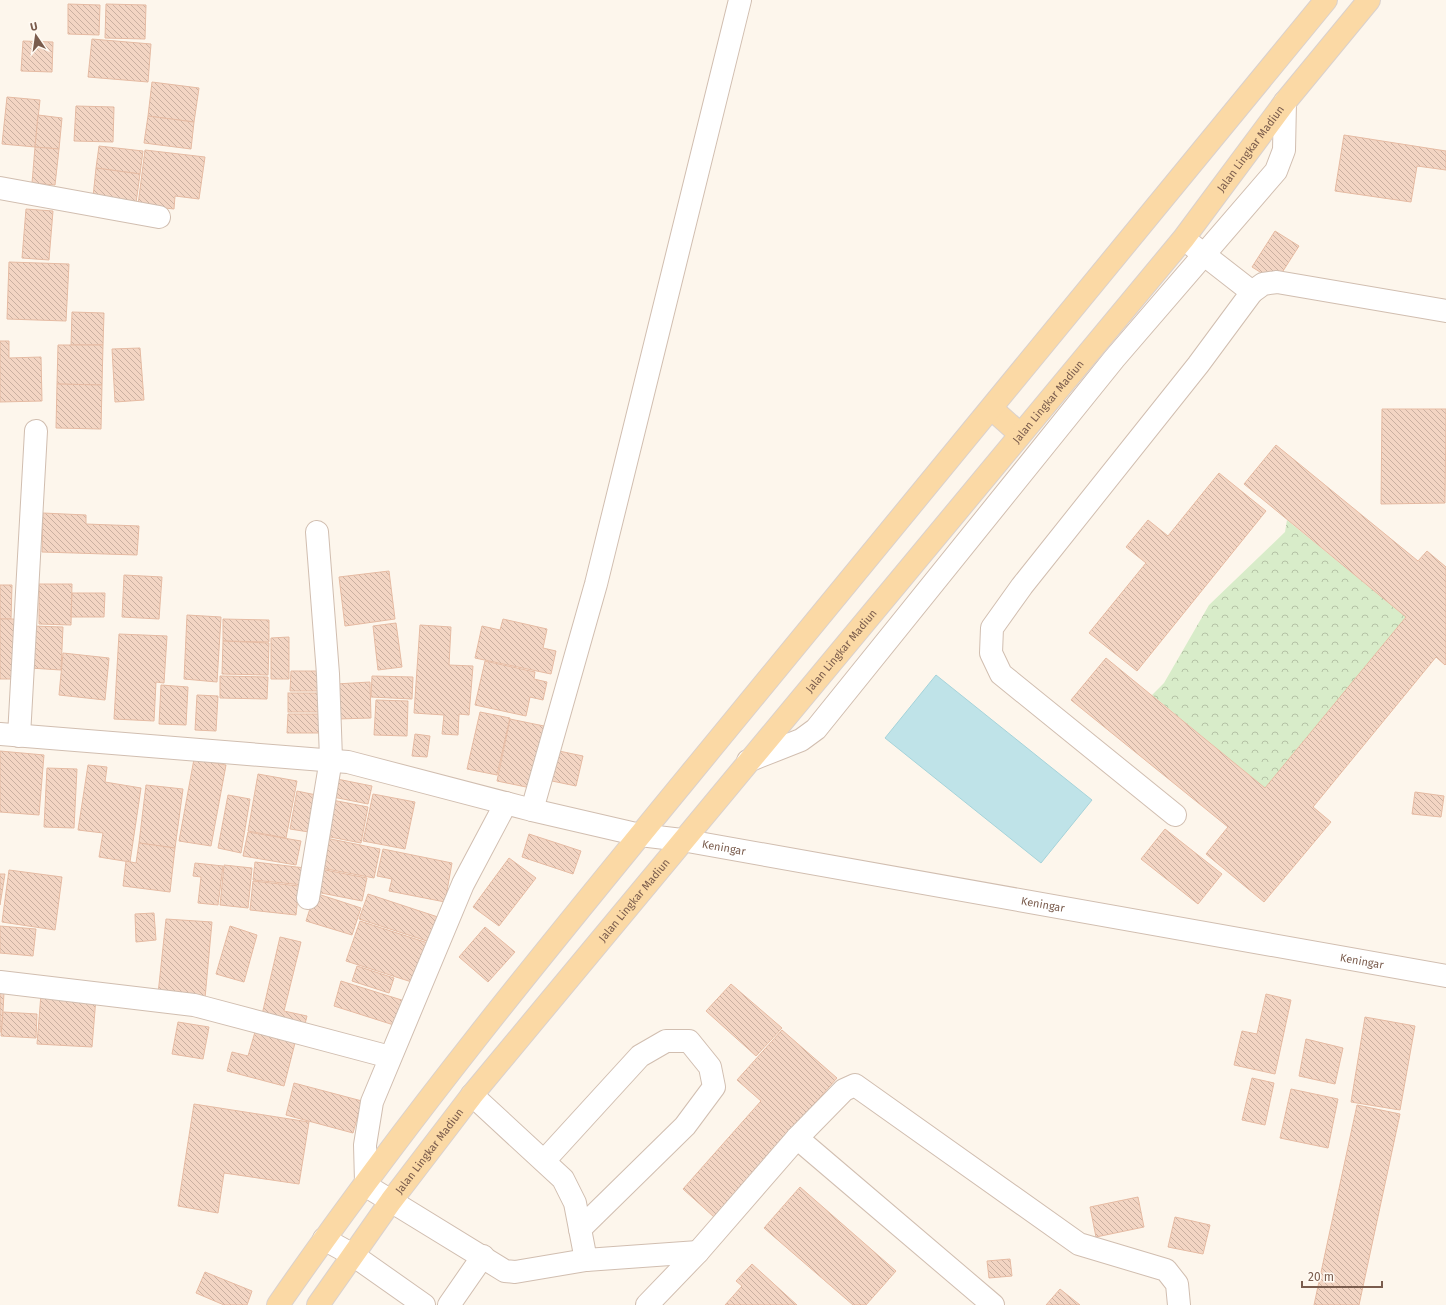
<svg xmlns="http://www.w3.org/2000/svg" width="1446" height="1305" viewBox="0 0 1446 1305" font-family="'Fira Sans',sans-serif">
	<defs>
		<pattern id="forest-crowns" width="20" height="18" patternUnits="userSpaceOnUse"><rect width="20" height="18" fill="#d8ecc9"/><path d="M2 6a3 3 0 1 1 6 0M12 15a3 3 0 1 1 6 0" fill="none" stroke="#b4c2a5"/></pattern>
		<pattern id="building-back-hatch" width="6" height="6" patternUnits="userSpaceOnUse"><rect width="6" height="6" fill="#f3d5c3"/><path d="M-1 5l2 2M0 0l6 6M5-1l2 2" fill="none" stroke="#cab0a1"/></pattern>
	</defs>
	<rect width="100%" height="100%" fill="#fdf6ec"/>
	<!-- forest -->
	<polygon fill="url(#forest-crowns)" points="1287,520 1406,617 1265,788 1152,695 1164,683 1209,605 1285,532"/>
	<!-- water -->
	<polygon fill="#bfe3e8" stroke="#a5d3da" points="936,675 1092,800 1041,863 885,738"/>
	<!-- building -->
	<g fill="url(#building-back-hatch)" stroke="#e6bba3">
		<polygon points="68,4 100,5 99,35 68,34"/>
		<polygon points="106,4 146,5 145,39 105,38"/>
		<polygon points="92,39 151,44 148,82 88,77"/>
		<polygon points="23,41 53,42 52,72 21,71"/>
		<polygon points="152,82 199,88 194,122 148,116"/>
		<polygon points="7,97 40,100 35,147 2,144"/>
		<polygon points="76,106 114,107 113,142 74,141"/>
		<polygon points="38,115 62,118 59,149 35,147"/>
		<polygon points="148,116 194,122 191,149 144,143"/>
		<polygon points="1344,135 1446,151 1446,170 1417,166 1411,202 1335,191"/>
		<polygon points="99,146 143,151 140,174 96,168"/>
		<polygon points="35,147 59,149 55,185 32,183"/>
		<polygon points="145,150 205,157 199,199 175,196 174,209 138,205"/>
		<polygon points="96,168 140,174 136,203 93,197"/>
		<polygon points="26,209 53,211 49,260 22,258"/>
		<polygon points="1275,231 1299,246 1276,282 1252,267"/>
		<polygon points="9,262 69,264 66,321 7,319"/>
		<polygon points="72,312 104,313 103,345 71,345"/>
		<polygon points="0,341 9,341 9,358 41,357 42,401 0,402"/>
		<polygon points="58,345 103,345 102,385 57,384"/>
		<polygon points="140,348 144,400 115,402 112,349"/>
		<polygon points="57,384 102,385 101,429 56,428"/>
		<polygon points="1382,409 1446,409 1445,503 1381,504"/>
		<polygon points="1276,445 1418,561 1427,551 1446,567 1446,664 1445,665 1436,657 1313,807 1331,822 1264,902 1206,854 1228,827 1071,700 1106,658 1265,788 1406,617 1244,484"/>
		<polygon points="1219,473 1266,511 1137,671 1089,633 1146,563 1126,547 1148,520 1168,536"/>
		<polygon points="43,513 86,515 86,524 139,526 137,555 42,552"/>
		<polygon points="389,571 395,619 345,626 339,577"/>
		<polygon points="124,575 162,577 159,619 122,617"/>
		<polygon points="39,584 72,584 71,625 39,624"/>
		<polygon points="0,585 12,585 11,619 0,619"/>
		<polygon points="72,593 105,593 104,617 71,617"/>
		<polygon points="187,615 221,617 217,682 184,679"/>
		<polygon points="0,619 18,619 17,679 0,679"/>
		<polygon points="223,619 269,620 269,642 223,641"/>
		<polygon points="503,619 547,629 543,648 556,651 551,674 475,658 482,626 500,630"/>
		<polygon points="396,623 402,667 378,670 373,626"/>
		<polygon points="420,625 451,627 449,665 473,666 469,715 459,714 458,735 442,734 444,715 414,713"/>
		<polygon points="32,626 63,627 61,670 30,668"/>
		<polygon points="119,634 167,636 164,683 156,682 154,721 114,719"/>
		<polygon points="289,637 289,679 271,679 271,638"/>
		<polygon points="223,641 269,643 268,675 222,674"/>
		<polygon points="63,653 109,658 105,700 59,695"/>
		<polygon points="485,661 535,672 534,679 547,682 543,700 530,697 526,716 475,705"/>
		<polygon points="291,671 325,671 325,691 290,691"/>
		<polygon points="220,676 268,677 267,699 220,698"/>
		<polygon points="372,676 413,677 412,699 371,697"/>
		<polygon points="370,682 371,718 337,719 336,684"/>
		<polygon points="161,685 188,687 186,725 159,724"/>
		<rect x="288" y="693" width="38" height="19"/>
		<polygon points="197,695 218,696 216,731 195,730"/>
		<polygon points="376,700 408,701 407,736 374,735"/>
		<polygon points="480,712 510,718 497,775 467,769"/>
		<polygon points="288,714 325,714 325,733 287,733"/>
		<polygon points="510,719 544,726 531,788 497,781"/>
		<polygon points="415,734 430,736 427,757 412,756"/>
		<polygon points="0,751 44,755 39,815 0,812"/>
		<polygon points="559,751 583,756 576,786 552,781"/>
		<polygon points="194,759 226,765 211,846 179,841"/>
		<polygon points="88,765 107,767 105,782 141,788 130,862 99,857 103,833 78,830"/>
		<polygon points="47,768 77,769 74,828 44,827"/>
		<polygon points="258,774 297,781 286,838 248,831"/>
		<polygon points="332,778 372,786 368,804 328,796"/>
		<polygon points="146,785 183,789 175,848 139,843"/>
		<polygon points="297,791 321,796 315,833 290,829"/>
		<polygon points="1415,792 1444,796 1441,817 1412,814"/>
		<polygon points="373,794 415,802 405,849 363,841"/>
		<polygon points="228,795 250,799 241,853 218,848"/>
		<polygon points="327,799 368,807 361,843 320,835"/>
		<polygon points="1165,829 1222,874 1198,904 1141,859"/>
		<polygon points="248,832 301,841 296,865 243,856"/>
		<polygon points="529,834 581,851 573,874 522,857"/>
		<polygon points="321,837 380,849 374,878 316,867"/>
		<polygon points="139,843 175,848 170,892 123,886 126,861 136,863"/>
		<polygon points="383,849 452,863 445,902 389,891 392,879 377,876"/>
		<polygon points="509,858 536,878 499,926 473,907"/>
		<polygon points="255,862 305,868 303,885 253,880"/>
		<polygon points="195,863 223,866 218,905 198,903 201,877 193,876"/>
		<polygon points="224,865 252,868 248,908 220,905"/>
		<polygon points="315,868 367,878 362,901 311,891"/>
		<polygon points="9,870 62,877 55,930 2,922"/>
		<polygon points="0,874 5,874 0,905"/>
		<polygon points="253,881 299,886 296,915 250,910"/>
		<polygon points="315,893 361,908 352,935 306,921"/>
		<polygon points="368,894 441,918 433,943 359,919"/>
		<polygon points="154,913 156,940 136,942 135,914"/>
		<polygon points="166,919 212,922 205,998 158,994"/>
		<polygon points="360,921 431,944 418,984 346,961"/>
		<polygon points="0,926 36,929 33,956 0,953"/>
		<polygon points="230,926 257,935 244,982 216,974"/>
		<polygon points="485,927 515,952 488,982 459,957"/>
		<polygon points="280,937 301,942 284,1011 307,1016 304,1028 261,1019"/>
		<polygon points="357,966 394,978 389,993 352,981"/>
		<polygon points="341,981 408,1002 400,1027 334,1006"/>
		<polygon points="731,984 782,1028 756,1056 706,1011"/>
		<polygon points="0,992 4,992 2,1032 0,1032"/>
		<polygon points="41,994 96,998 92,1047 37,1044"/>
		<polygon points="1266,994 1291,1000 1275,1074 1234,1065 1242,1031 1257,1034"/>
		<polygon points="3,1012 37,1014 36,1038 1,1036"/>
		<polygon points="1365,1017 1415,1026 1400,1110 1351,1102"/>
		<polygon points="178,1022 209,1027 203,1059 172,1054"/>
		<polygon points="782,1030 837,1078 714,1217 683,1189 761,1101 737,1080"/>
		<polygon points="255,1032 295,1043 284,1086 227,1071 232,1052 248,1056"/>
		<polygon points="1306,1039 1343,1048 1335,1084 1299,1076"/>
		<polygon points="1252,1078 1274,1083 1265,1125 1242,1120"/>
		<polygon points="294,1083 362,1101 353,1133 286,1115"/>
		<polygon points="1291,1089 1338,1099 1328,1148 1280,1138"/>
		<polygon points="194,1104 309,1122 299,1184 224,1173 218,1213 178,1206"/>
		<polygon points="1357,1105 1400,1114 1359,1305 1314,1305"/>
		<polygon points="800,1187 896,1271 866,1305 853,1305 764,1228"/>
		<polygon points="1138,1197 1144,1227 1096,1237 1090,1207"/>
		<polygon points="1175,1217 1210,1225 1203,1254 1168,1247"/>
		<polygon points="1010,1259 1012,1276 989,1278 987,1261"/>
		<polygon points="752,1264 797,1305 725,1305 742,1286 736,1281"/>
		<polygon points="205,1272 252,1291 247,1305 224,1305 196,1293"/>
		<polygon points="1060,1289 1080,1305 1046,1305"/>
	</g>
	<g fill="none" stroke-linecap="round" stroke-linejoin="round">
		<!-- minor casing -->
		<g stroke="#d1beb0" stroke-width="24">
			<g id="minor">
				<polyline points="0,188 159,217"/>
				<polyline points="1252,292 1263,284 1277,282 1446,311"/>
				<path id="s1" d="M0,734L348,762L532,810L640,835L682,840L1446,976"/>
				<polyline points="19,736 36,431"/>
				<polyline points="748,761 801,740 816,729 1114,359 1276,171 1284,150 1285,102"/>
				<polyline points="506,803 463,884 372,1102 365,1145 366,1182 373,1190 505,1271 515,1272 586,1260 698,1252"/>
				<polyline points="532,810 596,584 740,0"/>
				<polyline points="1175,815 1001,674 991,653 992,628 1022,586 1198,365 1252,292 1193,246"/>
				<polyline points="308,898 331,759 328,674 317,532"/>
				<polyline points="0,982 194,1005 390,1057"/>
				<polyline points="472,1095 563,1179 575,1203 586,1260"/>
				<polyline points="797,1138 993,1305"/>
				<polyline points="544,1161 640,1056 666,1041 689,1041 710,1067 714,1087 685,1126 580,1229"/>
				<polyline points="324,1239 353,1255 424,1305"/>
				<polyline points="449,1305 483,1256"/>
				<polyline points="647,1305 698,1252 797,1138 844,1090 855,1085 1079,1244 1166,1270 1177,1284 1179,1305"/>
			</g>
		</g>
		<!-- major casing -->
		<g stroke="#dad1cd" stroke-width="24">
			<g id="major">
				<polyline points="992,409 1020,434"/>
				<path d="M278,1305C417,1104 573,917 728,728C928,486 1128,244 1326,0"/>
				<path id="s2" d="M318,1305L391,1201L472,1095L1184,238L1285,102L1369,0"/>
			</g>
		</g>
		<!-- minor -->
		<use href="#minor" stroke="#fff" stroke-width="22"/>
		<!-- major -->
		<use href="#major" stroke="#fbd9a5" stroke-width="22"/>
	</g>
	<g text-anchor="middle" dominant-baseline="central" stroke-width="4" stroke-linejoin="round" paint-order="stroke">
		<!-- street labels -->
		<g font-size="11" fill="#7a5c4d" stroke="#fffaf3">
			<text stroke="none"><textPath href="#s2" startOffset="1486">Jalan Lingkar Madiun</textPath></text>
			<text stroke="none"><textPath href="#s2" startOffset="1162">Jalan Lingkar Madiun</textPath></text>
			<text stroke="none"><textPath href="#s2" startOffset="838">Jalan Lingkar Madiun</textPath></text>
			<text stroke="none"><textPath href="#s1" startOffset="735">Keningar</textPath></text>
			<text stroke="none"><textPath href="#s2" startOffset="514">Jalan Lingkar Madiun</textPath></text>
			<text stroke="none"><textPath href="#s1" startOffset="1059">Keningar</textPath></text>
			<text stroke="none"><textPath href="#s1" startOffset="1383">Keningar</textPath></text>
			<text stroke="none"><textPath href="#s2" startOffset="190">Jalan Lingkar Madiun</textPath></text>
		</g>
	</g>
	<!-- north arrow -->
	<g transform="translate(36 36) rotate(347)" stroke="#fffaf3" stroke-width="3" paint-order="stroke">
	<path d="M0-3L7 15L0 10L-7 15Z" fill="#7a5c4d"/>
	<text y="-6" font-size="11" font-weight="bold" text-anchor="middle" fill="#7a5c4d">U</text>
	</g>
	<!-- scale -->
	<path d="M1302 1281v6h80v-6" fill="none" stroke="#7a5c4d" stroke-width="2"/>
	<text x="1308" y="1281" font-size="12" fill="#7a5c4d" stroke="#fffaf3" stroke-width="3" paint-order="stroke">20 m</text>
</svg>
